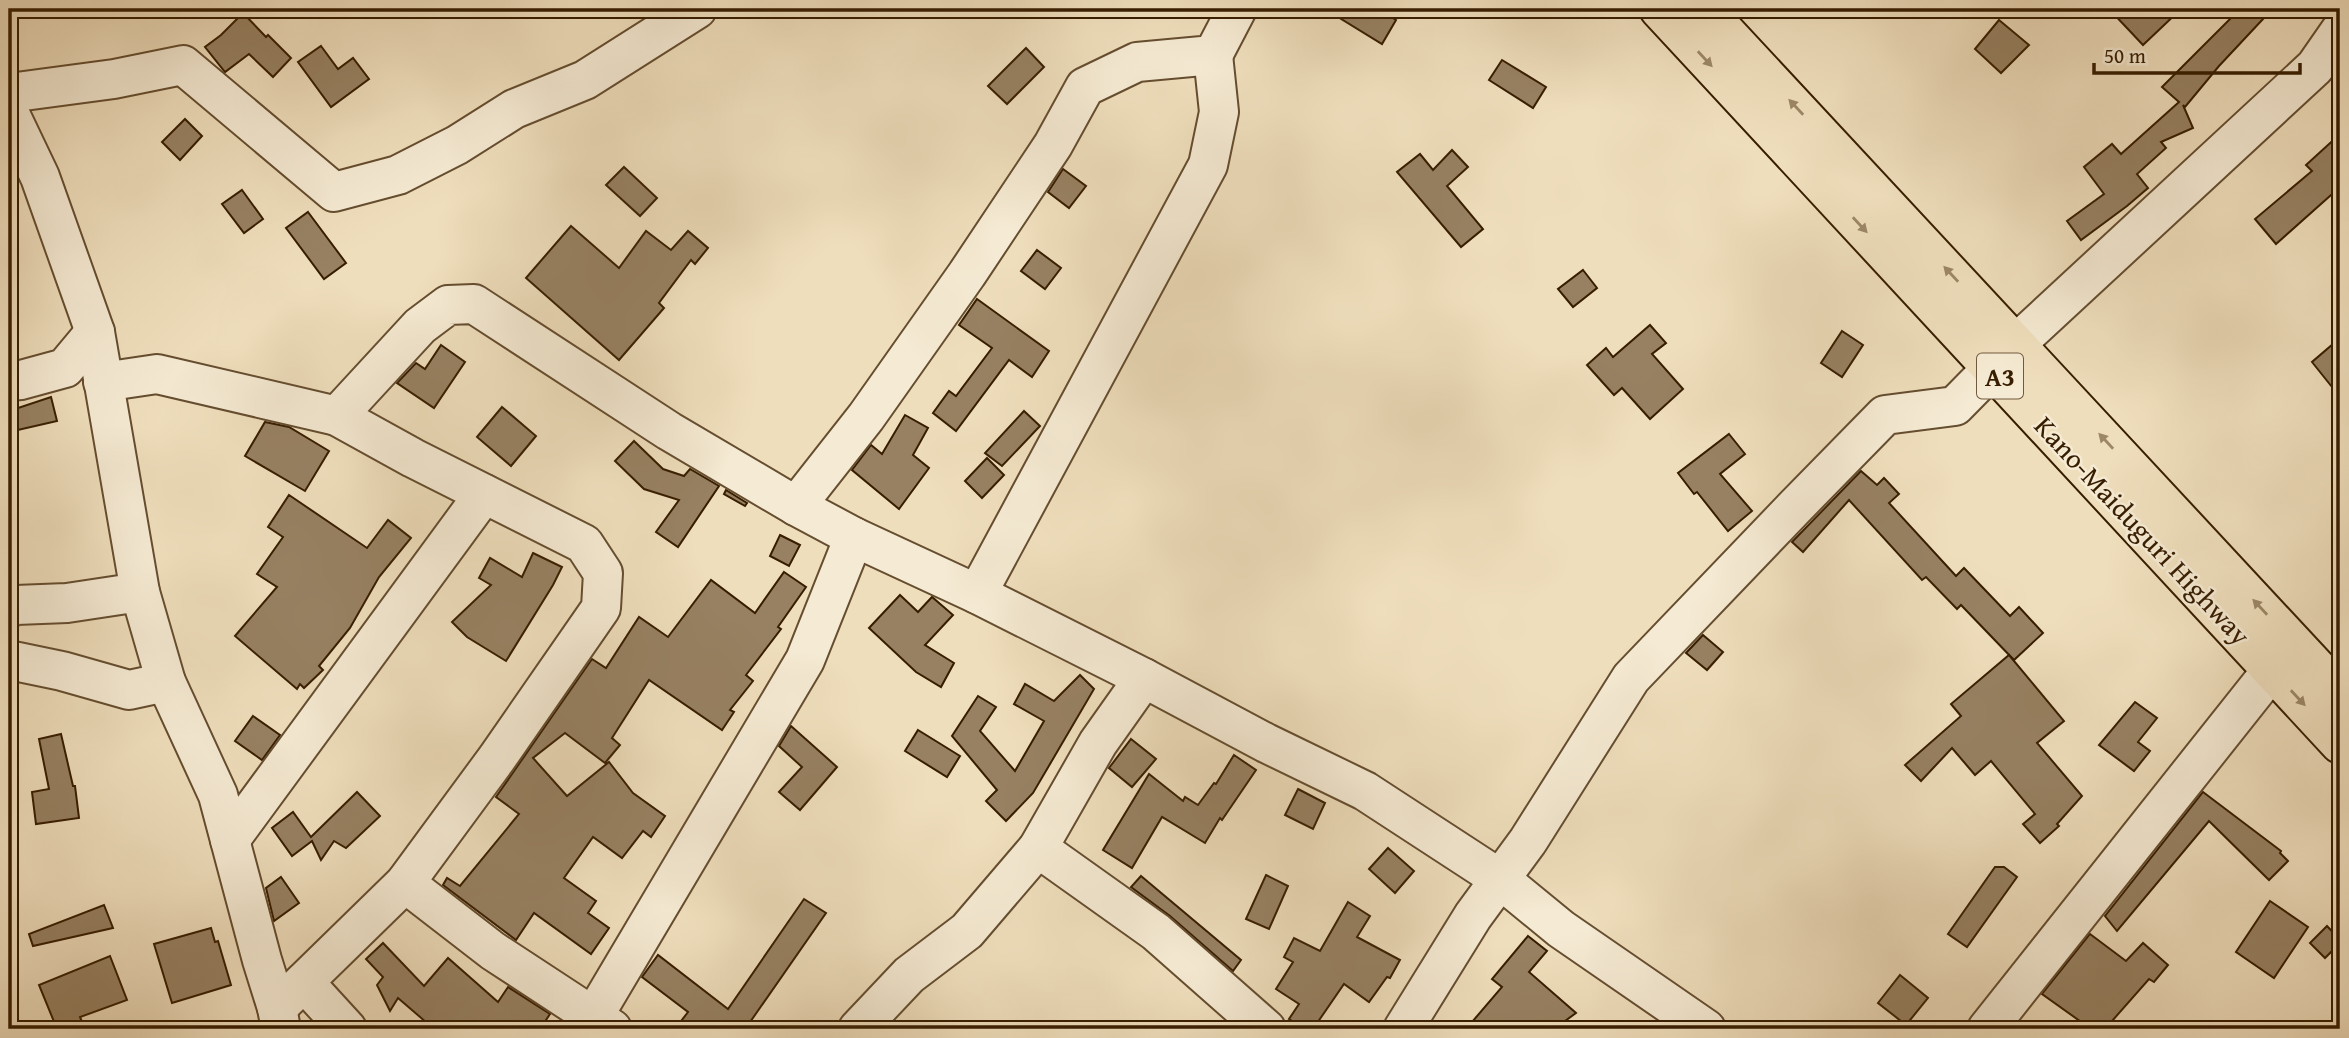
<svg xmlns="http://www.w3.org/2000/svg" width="2349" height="1038" viewBox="0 0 2349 1038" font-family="'Gentium Book Plus',serif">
	<rect width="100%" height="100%" fill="#efdebc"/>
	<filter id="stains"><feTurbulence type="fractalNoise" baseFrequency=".00286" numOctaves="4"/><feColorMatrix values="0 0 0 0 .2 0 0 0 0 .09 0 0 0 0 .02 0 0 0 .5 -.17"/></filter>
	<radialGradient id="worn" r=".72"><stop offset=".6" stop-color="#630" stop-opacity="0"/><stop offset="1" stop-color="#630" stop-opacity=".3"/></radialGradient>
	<!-- building -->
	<g fill="#978162" stroke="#371d00" stroke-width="2">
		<polygon points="1325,9 1379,9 1396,20 1382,44"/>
		<polygon points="2109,9 2181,9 2143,45"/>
		<polygon points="2240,9 2251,9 2263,19 2219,66 2185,107 2183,105 2193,128 2161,142 2166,148 2137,174 2148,188 2127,206 2081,240 2067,221 2104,194 2084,167 2112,144 2121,154 2179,102 2162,87"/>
		<polygon points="243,13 266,37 268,35 291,58 273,77 249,54 225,72 205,47 221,35"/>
		<polygon points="1999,20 2029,45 2001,73 1975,49"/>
		<polygon points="321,46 338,69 353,58 369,79 331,107 298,62"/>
		<polygon points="1026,48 1044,67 1007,104 988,86"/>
		<polygon points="1502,60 1546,87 1533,108 1489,80"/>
		<polygon points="185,119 202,136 180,160 162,142"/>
		<polygon points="2340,134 2340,187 2276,244 2255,219 2312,171 2306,165"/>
		<polygon points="1452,150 1468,167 1447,186 1483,229 1461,247 1397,172 1420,154 1433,170"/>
		<polygon points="624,167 657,198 640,216 606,185"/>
		<polygon points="1063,169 1086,186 1069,208 1048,192"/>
		<polygon points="242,190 263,219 244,233 222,204"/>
		<polygon points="308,212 346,263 324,279 286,228"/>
		<polygon points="571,226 619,268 646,231 671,250 688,231 708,248 695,264 691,260 659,303 664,308 619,360 526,278"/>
		<polygon points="1037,250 1061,268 1045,289 1021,271"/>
		<polygon points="1583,270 1597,288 1573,307 1558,289"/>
		<polygon points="977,299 1049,351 1032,377 1009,360 956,431 933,413 949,391 956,396 992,348 959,325"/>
		<polygon points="1650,325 1666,343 1652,354 1683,389 1650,419 1622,388 1614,395 1587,365 1606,348 1613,357"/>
		<polygon points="1842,331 1863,345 1842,377 1821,363"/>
		<polygon points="2340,338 2340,397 2312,362"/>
		<polygon points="441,345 465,362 434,408 397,383 416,363 425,369"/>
		<polygon points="51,397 57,421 9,432 9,411"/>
		<polygon points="502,407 536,436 511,466 477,437"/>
		<polygon points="1024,411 1040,426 1002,466 985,453"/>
		<polygon points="905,415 928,428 913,455 929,468 899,509 852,470 871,445 882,454"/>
		<polygon points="265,422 289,427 329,451 305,491 245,456"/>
		<polygon points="1729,434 1745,454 1720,474 1752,511 1728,531 1697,492 1694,494 1678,473"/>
		<polygon points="634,441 663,469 684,476 690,469 719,486 678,547 656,532 679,500 644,489 615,461"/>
		<polygon points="987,458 1004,475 982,498 965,481"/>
		<polygon points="1861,471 1877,485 1884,478 1899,494 1889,503 1956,576 1964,568 2010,616 2019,607 2043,633 2014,660 1961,605 1957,609 1926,577 1922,580 1849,500 1803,552 1792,542"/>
		<polygon points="726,490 747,503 745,506 724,494"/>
		<polygon points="289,495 367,548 388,520 411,538 379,577 350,628 319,666 323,670 304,688 300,684 297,689 235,636 277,587 257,574 283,537 268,527"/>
		<polygon points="780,535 800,545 789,566 770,556"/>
		<polygon points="533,553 562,567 553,585 506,661 467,637 452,622 491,585 479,578 490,558 522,577"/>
		<polygon points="784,572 806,587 778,627 781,629 746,675 753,681 730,710 734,712 722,730 649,680 612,738 620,745 605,763 565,733 533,758 567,796 609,762 633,793 665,816 651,837 643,831 622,858 593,837 564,878 596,901 588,913 609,928 591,954 534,913 516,940 443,885 447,878 460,886 519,814 496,797 592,659 606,668 639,617 668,637 711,580 755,613"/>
		<polygon points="900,595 918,612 932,597 953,615 925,645 954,663 941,687 916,672 869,628"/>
		<polygon points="1703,635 1723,652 1707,670 1686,653"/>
		<polygon points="2009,655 2064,721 2037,743 2082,796 2057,824 2059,826 2040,843 2023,824 2035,814 1991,761 1975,775 1952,748 1921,781 1905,765 1961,716 1951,704"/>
		<polygon points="1080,675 1094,689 1033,793 1006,821 986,801 997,790 952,736 978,696 996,707 980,731 1015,771 1044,721 1014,704 1025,684 1054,701"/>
		<polygon points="2135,702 2157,718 2138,742 2150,751 2134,771 2099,745"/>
		<polygon points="253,716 280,735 262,760 235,741"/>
		<polygon points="791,726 837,767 800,810 779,792 802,767 779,746"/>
		<polygon points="918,730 960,756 947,777 905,751"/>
		<polygon points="61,734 73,786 75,786 79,818 36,824 32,792 49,789 39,739"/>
		<polygon points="1131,739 1156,759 1132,787 1109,768"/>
		<polygon points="1234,755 1256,770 1222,820 1220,818 1205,843 1162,817 1132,868 1103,850 1149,774 1183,801 1185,797 1198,805 1214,783 1216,784"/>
		<polygon points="1298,789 1325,803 1313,829 1285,815"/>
		<polygon points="357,792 380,816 346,848 334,841 321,860 312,841 292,856 272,828 293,812 311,837"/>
		<polygon points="2203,792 2281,851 2280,853 2288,861 2269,880 2209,821 2117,931 2105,916"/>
		<polygon points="1388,848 1414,871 1395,893 1369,869"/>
		<polygon points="1995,867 2004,867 2017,877 1967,947 1948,934"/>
		<polygon points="1266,875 1288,886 1269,929 1246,919"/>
		<polygon points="1141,876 1241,960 1233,971 1170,916 1131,887"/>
		<polygon points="281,877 299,903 274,921 266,888"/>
		<polygon points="804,899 826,913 748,1025 754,1029 675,1029 688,1012 642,977 658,955 728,1009"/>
		<polygon points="2270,901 2308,927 2274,978 2236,952"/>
		<polygon points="1348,902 1370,916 1357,937 1400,960 1390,978 1387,977 1369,1002 1344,984 1313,1029 1305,1029 1289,1019 1299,1004 1276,989 1293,962 1284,957 1294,938 1320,951"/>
		<polygon points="104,905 113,928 33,946 29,934"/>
		<polygon points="2327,926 2340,940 2340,943 2325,958 2310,943"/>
		<polygon points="211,928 215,942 218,941 231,985 172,1003 154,944"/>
		<polygon points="2090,934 2126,961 2143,943 2168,965 2154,982 2149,979 2105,1029 2091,1029 2042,994"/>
		<polygon points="1528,936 1547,951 1529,972 1576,1013 1554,1029 1466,1029 1502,987 1492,979"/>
		<polygon points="383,943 424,986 448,958 498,1002 508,987 550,1014 540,1029 434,1029 398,998 390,1011 377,985 383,977 366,959"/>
		<polygon points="110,956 127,1000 80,1017 85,1029 57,1029 39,985"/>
		<polygon points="1900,975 1928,998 1906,1025 1878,1003"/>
	</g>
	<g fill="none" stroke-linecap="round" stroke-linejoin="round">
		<!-- minor casing -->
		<g stroke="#654d2f" stroke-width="42">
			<g id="minor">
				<polyline points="9,93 114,79 183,65 334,192 398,175 457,145 514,109 585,80 697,9"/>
				<polyline points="9,112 40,177 95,332 140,592 166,682 218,795 262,960 277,1008 281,1029"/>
				<polyline points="9,381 21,380 65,368 95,332"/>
				<polyline points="103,382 157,374 337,416 420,326 448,305 474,304 669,431 796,506 854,537 977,594 1144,678 1266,743 1365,791 1500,879 1561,929 1706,1029"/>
				<polyline points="796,506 866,417 967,274 1053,145 1085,87 1137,62 1213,55 1237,9"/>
				<polyline points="977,594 1208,165 1219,112 1213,55"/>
				<polyline points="9,608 16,605 67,603 140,592"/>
				<polyline points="9,660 62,671 129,690 166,682"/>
				<polyline points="230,840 484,494"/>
				<polyline points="1038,848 1156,932 1266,1029"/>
				<polyline points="405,883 493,951 612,1029"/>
				<polyline points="304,982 347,1029"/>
				<polyline points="277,1008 405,883 497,758 601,608 603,573 584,544 413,458 337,416"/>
				<polyline points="586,1029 805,660 854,537"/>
				<polyline points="858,1029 909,975 967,931 1038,848 1098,743 1144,678"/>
				<polyline points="1403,1029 1473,916 1528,841 1631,678 1793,509 1885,415 1955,406 2016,344 2315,67 2340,31"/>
				<polyline points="1987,1029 2272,670"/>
			</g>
		</g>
		<!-- highway casing -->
		<g stroke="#371d00" stroke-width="42">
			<g id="highway">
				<polyline points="1659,9 2340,744"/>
				<polyline points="1704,9 2340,693"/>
			</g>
		</g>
		<!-- minor -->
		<use href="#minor" stroke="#f5ead3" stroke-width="38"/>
		<!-- highway -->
		<use href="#highway" stroke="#efdebc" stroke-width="38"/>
	</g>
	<!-- one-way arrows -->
	<defs><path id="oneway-solid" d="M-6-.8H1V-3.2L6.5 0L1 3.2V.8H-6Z" transform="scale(1.75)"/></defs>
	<g fill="#9c8767">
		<use href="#oneway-solid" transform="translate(1705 59) rotate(47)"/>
		<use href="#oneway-solid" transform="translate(1796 107) rotate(-133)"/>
		<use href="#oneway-solid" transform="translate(1860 225) rotate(47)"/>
		<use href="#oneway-solid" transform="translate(1951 274) rotate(-133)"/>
		<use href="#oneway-solid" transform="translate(2106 441) rotate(-133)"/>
		<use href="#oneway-solid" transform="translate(2260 607) rotate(-133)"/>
		<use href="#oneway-solid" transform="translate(2298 698) rotate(47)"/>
	</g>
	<g text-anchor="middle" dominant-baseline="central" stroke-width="5" stroke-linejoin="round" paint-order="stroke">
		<!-- shield labels -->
		<rect fill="#f5ead3" stroke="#705a3f" stroke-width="2" x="1977" y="353.5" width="46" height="45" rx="5"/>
		<g font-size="26" font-weight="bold" fill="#371d00">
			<text x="2000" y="376">A3</text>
		</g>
		<!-- street labels -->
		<g font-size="28" fill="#371d00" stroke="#f5ead3">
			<text transform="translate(2143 530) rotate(47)">Kano-Maiduguri Highway</text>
		</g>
	</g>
	<!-- margin -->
	<rect width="2349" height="1038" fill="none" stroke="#efdebc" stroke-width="35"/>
	<rect x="10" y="10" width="2328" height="1017" fill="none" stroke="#371d00" stroke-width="3.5"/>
	<rect x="18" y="18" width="2314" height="1003" fill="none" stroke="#371d00" stroke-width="2"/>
	<!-- scale -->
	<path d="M2094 63v10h206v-10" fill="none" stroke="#371d00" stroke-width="3.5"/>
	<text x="2104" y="63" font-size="21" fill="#371d00" stroke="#f5ead3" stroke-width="5" paint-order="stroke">50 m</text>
	<rect width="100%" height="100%" filter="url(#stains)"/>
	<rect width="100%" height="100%" fill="url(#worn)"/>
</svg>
